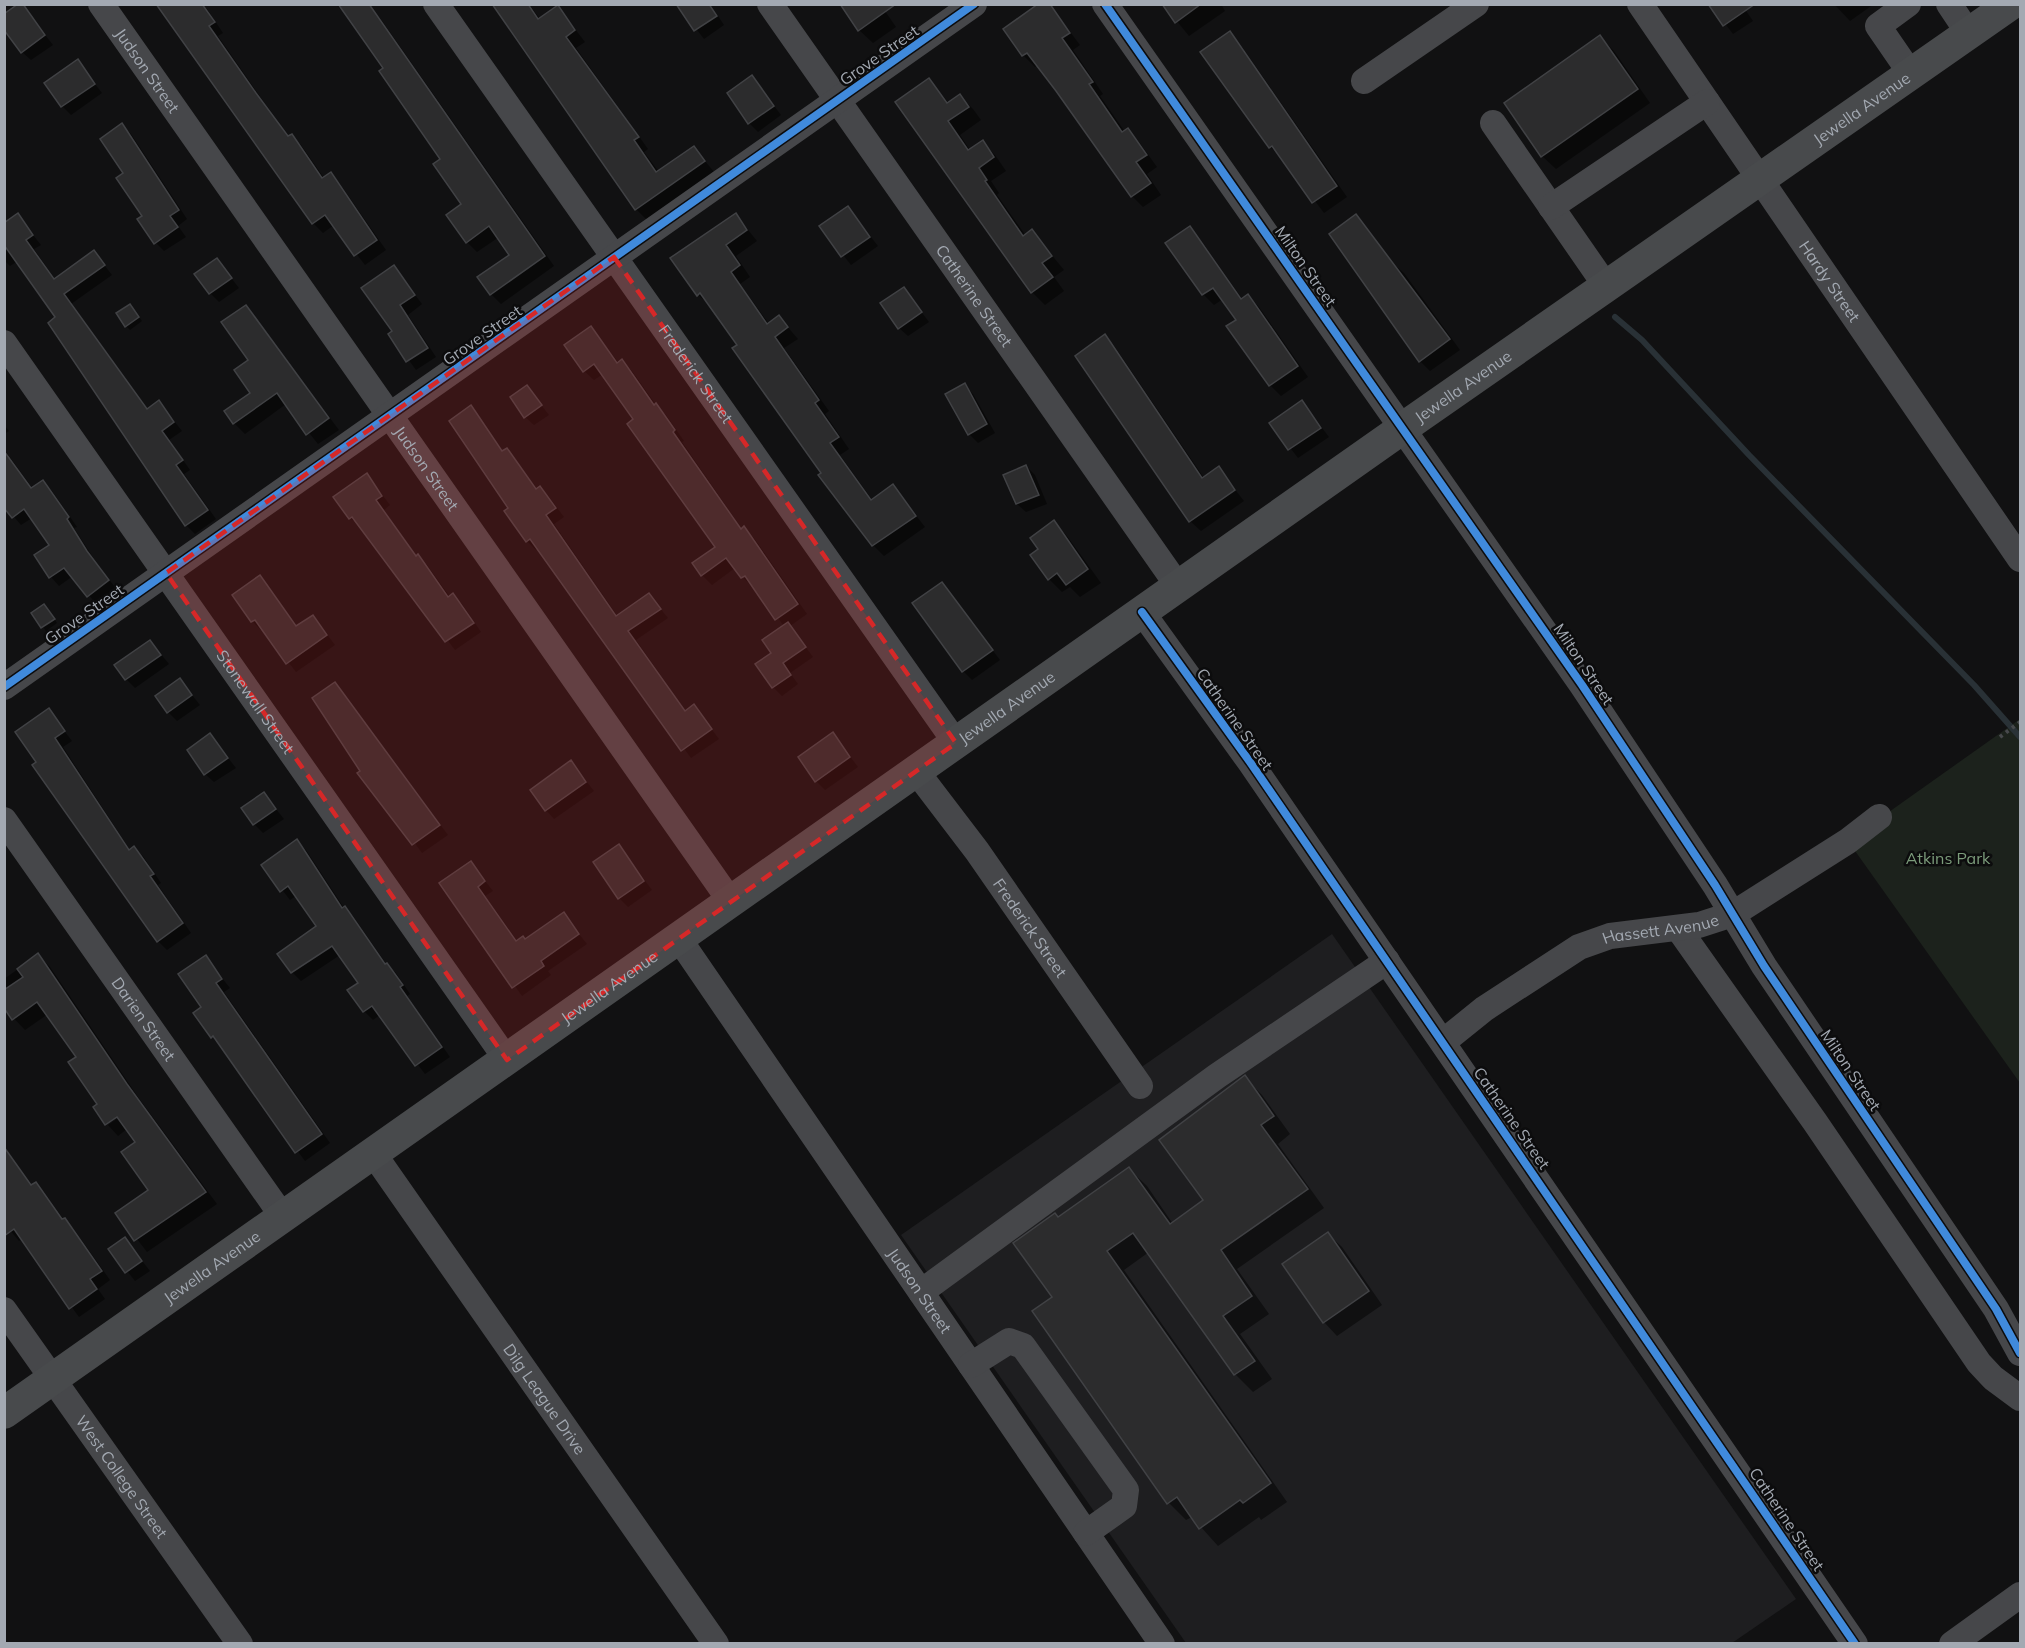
<svg xmlns="http://www.w3.org/2000/svg" width="2025" height="1648" viewBox="0 0 2025 1648" font-family="Mulish,sans-serif">
	<rect width="100%" height="100%" fill="#111112"/>
	<!-- built -->
	<polygon fill="#1e1e20" points="1332,934 1796,1599 1732,1643 1186,1643 901,1235"/>
	<!-- green -->
	<polygon fill="#1c221c" points="2020,719 2020,1083 1848,841"/>
	<!-- shadow -->
	<g fill="#0007">
		<polygon points="21,4 53,45 31,60 22,52"/>
		<polygon points="156,4 202,4 207,9 223,33 218,36 266,105 290,137 292,136 301,145 324,178 330,174 340,184 386,250 365,265 334,225 323,233 313,223"/>
		<polygon points="335,4 365,4 380,18 554,266 501,304 491,294 511,255 499,237 477,252 467,242 463,205 442,160 385,68 349,17"/>
		<polygon points="492,4 529,4 540,19 558,7 585,42 576,48 648,149 644,152 659,172 694,148 715,173 647,220 636,209"/>
		<polygon points="677,4 710,4 724,25 704,39"/>
		<polygon points="880,4 896,27 873,43 859,30"/>
		<polygon points="1049,4 1080,45 1073,50 1103,94 1100,96 1125,132 1128,130 1139,142 1157,167 1147,174 1161,195 1143,207 1132,196 1038,65 1035,67 1023,55"/>
		<polygon points="1163,4 1221,4 1225,11 1189,36"/>
		<polygon points="1710,4 1744,8 1753,21 1733,34"/>
		<polygon points="1834,4 1874,4 1850,21"/>
		<polygon points="1230,33 1240,44 1347,197 1324,213 1282,157 1270,147"/>
		<polygon points="1600,37 1614,51 1650,103 1556,169 1542,156"/>
		<polygon points="77,61 102,93 71,115 62,106"/>
		<polygon points="752,77 781,115 758,132 749,123"/>
		<polygon points="929,80 949,103 960,96 973,109 981,120 960,135 970,150 982,142 995,155 1006,171 991,181 999,193 997,195 1026,236 1032,231 1064,270 1054,277 1064,291 1045,305 1032,292 897,102"/>
		<polygon points="122,125 131,134 187,219 178,226 186,237 164,251 156,243 126,173"/>
		<polygon points="848,208 878,246 851,265 821,227"/>
		<polygon points="735,214 757,241 736,256 750,277 740,284 769,324 779,317 798,339 784,348 829,411 825,414 849,449 840,455 873,501 893,486 925,527 884,556 873,545 823,474 710,305 698,295"/>
		<polygon points="17,215 41,245 34,249 55,279 94,252 112,275 71,304 148,410 159,402 182,431 169,440 190,470 184,474 216,519 195,534 186,525 50,323 57,318 18,261 10,266 4,260 4,224"/>
		<polygon points="1356,216 1392,263 1404,273 1460,350 1430,371 1420,361"/>
		<polygon points="1190,228 1200,239 1243,300 1248,296 1259,307 1308,377 1281,396 1270,385 1238,320 1223,299 1214,305 1203,294"/>
		<polygon points="217,260 239,288 219,302 210,293"/>
		<polygon points="394,267 422,304 408,315 436,357 416,370 390,334 394,332"/>
		<polygon points="904,289 929,322 908,336 899,328"/>
		<polygon points="246,307 339,430 318,444 286,404 245,434 234,423 253,393"/>
		<polygon points="134,310 142,321 130,330 126,326"/>
		<polygon points="591,328 619,363 622,361 632,371 656,405 666,415 684,441 682,442 742,529 754,538 807,614 790,626 813,657 790,673 798,684 782,696 773,687 773,654 784,626 754,586 752,587 735,568 712,585 702,575 717,547 603,374 594,380 584,371"/>
		<polygon points="1105,336 1115,347 1204,478 1218,468 1244,501 1201,531 1190,521"/>
		<polygon points="964,385 973,394 995,433 978,443 969,434"/>
		<polygon points="527,387 549,415 534,425 525,417"/>
		<polygon points="1302,402 1329,437 1298,458 1271,423"/>
		<polygon points="470,407 504,452 507,450 538,490 540,488 549,497 564,517 554,524 618,617 649,595 668,618 636,640 686,712 694,706 719,739 691,758 538,548 536,550 527,541 506,512 510,509"/>
		<polygon points="4,425 9,431 4,434"/>
		<polygon points="4,449 33,489 43,482 52,491 77,527 74,528 96,562 117,590 97,605 73,576 59,586 51,577 51,545 32,518 21,525 4,505"/>
		<polygon points="1026,466 1035,475 1047,504 1026,512 1017,504 1005,475"/>
		<polygon points="367,475 390,505 384,510 417,557 427,565 450,597 453,595 462,604 481,632 455,650 361,526 350,518 335,497"/>
		<polygon points="1054,522 1067,536 1101,583 1080,597 1070,587 1062,592 1049,579 1040,549"/>
		<polygon points="260,577 298,627 313,616 335,645 296,672 263,629 261,630 252,621"/>
		<polygon points="942,584 1000,660 972,680 963,671"/>
		<polygon points="48,610 57,623 46,631 33,614"/>
		<polygon points="150,641 169,664 135,688 126,679"/>
		<polygon points="180,680 200,705 177,721 168,712"/>
		<polygon points="335,684 448,835 422,853 362,771"/>
		<polygon points="48,710 72,741 63,747 130,850 134,848 143,856 161,883 158,885 191,933 167,950 158,941 38,762"/>
		<polygon points="833,734 858,767 825,790 816,781"/>
		<polygon points="210,735 236,768 214,782 205,774"/>
		<polygon points="571,762 594,791 554,819 546,810"/>
		<polygon points="264,794 284,819 263,833 254,824"/>
		<polygon points="297,841 306,850 344,908 353,916 387,965 396,973 410,994 407,996 450,1057 425,1074 380,1015 373,1020 364,1011 350,991 360,983 340,955 301,981 292,972 318,926 296,896 290,900 263,865"/>
		<polygon points="619,846 652,890 628,907 619,898"/>
		<polygon points="471,863 493,891 485,896 518,942 525,940 563,914 587,944 548,971 551,975 522,996 442,883"/>
		<polygon points="38,955 50,967 138,1097 217,1204 147,1252 117,1213 150,1191 137,1143 127,1129 118,1136 108,1125 124,1114 99,1105 78,1057 48,1014 25,1030 4,1008 4,979"/>
		<polygon points="205,957 230,988 224,992 330,1143 305,1161 195,1013 203,1007"/>
		<polygon points="1244,1077 1262,1095 1290,1134 1278,1144 1324,1208 1237,1269 1269,1314 1240,1334 1272,1379 1253,1392 1235,1374 1149,1252 1124,1270 1287,1502 1261,1520 1259,1517 1218,1546 1192,1517 1186,1520 1169,1503 1054,1298 1059,1218 1129,1169 1147,1186 1173,1224 1205,1201"/>
		<polygon points="4,1147 33,1186 36,1184 44,1192 64,1220 73,1228 110,1280 98,1289 105,1299 79,1317 22,1239 19,1241 4,1223"/>
		<polygon points="1328,1234 1342,1247 1382,1305 1337,1336 1324,1322"/>
		<polygon points="125,1239 150,1271 135,1281 110,1249"/>
	</g>
	<g fill="none" stroke-linecap="round" stroke-linejoin="round">
		<!-- stream -->
		<polyline stroke="#293136" stroke-width="6" points="1615,317 1642,340 1749,455 1974,685 2020,737"/>
	</g>
	<!-- building -->
	<g fill="#2c2c2d" stroke="#414245" stroke-width="1.5">
		<polygon points="18,4 23,4 45,35 21,53 4,30 4,14"/>
		<polygon points="156,4 202,4 215,22 209,26 256,93 288,136 292,134 322,178 331,172 377,240 354,256 325,215 312,224"/>
		<polygon points="338,4 369,4 545,256 490,295 477,277 509,255 489,226 466,243 446,215 461,204 433,164 440,159 379,71 383,68"/>
		<polygon points="492,4 528,4 538,19 558,5 575,30 566,37 639,137 634,140 656,172 694,146 705,161 635,210"/>
		<polygon points="676,4 709,4 717,16 694,31"/>
		<polygon points="840,4 896,4 858,31"/>
		<polygon points="1038,4 1050,4 1070,33 1062,38 1093,82 1089,84 1122,132 1128,128 1147,155 1136,162 1151,183 1131,197 1056,91 1027,53 1022,56 1003,29"/>
		<polygon points="1162,4 1201,4 1175,23"/>
		<polygon points="1708,4 1755,4 1723,26"/>
		<polygon points="1230,31 1337,186 1312,203 1272,146 1269,148 1200,52"/>
		<polygon points="1600,35 1638,89 1541,157 1504,103"/>
		<polygon points="78,59 95,84 61,107 44,83"/>
		<polygon points="752,75 774,106 748,124 727,93"/>
		<polygon points="929,78 947,103 960,94 969,107 948,121 968,150 983,140 994,157 979,168 987,180 985,181 1023,236 1032,229 1052,256 1042,263 1053,277 1031,293 895,102"/>
		<polygon points="122,123 179,210 170,216 178,227 154,244 137,219 142,216 116,178 123,173 100,139"/>
		<polygon points="848,206 870,237 841,257 819,226"/>
		<polygon points="18,213 33,235 26,240 54,279 94,250 105,265 64,294 147,409 159,400 174,422 162,431 183,460 176,465 208,510 185,526 48,323 55,317 4,245 4,223"/>
		<polygon points="736,213 747,230 726,245 740,265 731,272 767,324 779,315 788,327 775,337 819,400 815,403 839,437 830,443 871,500 893,484 916,516 872,546 818,475 821,473 732,348 737,345 700,293 697,296 670,258"/>
		<polygon points="1356,214 1450,339 1419,362 1329,234"/>
		<polygon points="1190,226 1241,299 1248,294 1298,366 1269,386 1226,326 1236,320 1213,288 1202,295 1165,243"/>
		<polygon points="217,258 232,278 209,294 194,274"/>
		<polygon points="394,265 415,295 400,305 428,348 406,362 388,334 392,331 361,288"/>
		<polygon points="904,287 922,312 898,329 880,303"/>
		<polygon points="130,304 139,317 125,327 116,313"/>
		<polygon points="246,305 329,418 306,435 277,393 233,424 224,411 250,393 234,370 248,360 221,322"/>
		<polygon points="591,326 617,363 622,359 654,405 656,403 675,430 673,432 741,529 744,526 798,604 775,620 745,576 741,578 726,558 701,576 692,563 715,547 627,424 633,419 594,364 583,372 564,345"/>
		<polygon points="1105,334 1202,478 1219,466 1235,490 1189,522 1075,356"/>
		<polygon points="965,383 987,424 968,435 945,394"/>
		<polygon points="527,385 542,405 524,418 510,397"/>
		<polygon points="1302,400 1321,428 1288,450 1269,423"/>
		<polygon points="471,405 502,451 507,448 536,489 540,486 556,508 546,515 616,616 649,593 661,609 628,631 685,711 694,704 712,729 681,751 530,539 526,542 504,511 508,508 449,421"/>
		<polygon points="4,451 31,488 43,480 69,517 67,519 87,551 109,580 87,597 64,568 49,578 34,555 49,545 24,509 12,518 4,508"/>
		<polygon points="1026,465 1039,495 1016,504 1003,475"/>
		<polygon points="367,473 382,496 376,500 416,556 418,554 448,597 453,593 474,623 445,642 352,517 349,519 333,497"/>
		<polygon points="1054,520 1088,569 1066,585 1057,573 1048,580 1030,555 1038,549 1030,538"/>
		<polygon points="260,575 296,626 313,615 327,635 286,664 255,620 251,622 232,595"/>
		<polygon points="942,582 993,650 962,672 912,603"/>
		<polygon points="44,604 55,619 41,628 31,613"/>
		<polygon points="788,622 806,647 783,663 791,675 772,688 755,664 771,653 762,640"/>
		<polygon points="150,640 161,655 125,680 114,665"/>
		<polygon points="180,678 192,695 167,713 155,696"/>
		<polygon points="335,682 440,825 412,845 357,773 360,771 312,698"/>
		<polygon points="49,708 65,731 55,738 129,850 134,846 154,874 150,876 183,923 157,942 32,765 36,762 15,732"/>
		<polygon points="833,732 850,757 815,782 798,757"/>
		<polygon points="210,733 228,758 204,775 187,750"/>
		<polygon points="571,760 586,782 545,811 530,790"/>
		<polygon points="264,792 276,809 253,825 241,808"/>
		<polygon points="297,839 342,908 345,906 385,964 387,963 403,985 400,987 442,1047 415,1066 372,1006 363,1012 347,990 358,983 332,946 291,973 277,954 316,926 288,886 280,892 261,865"/>
		<polygon points="619,844 644,881 618,899 593,862"/>
		<polygon points="471,861 485,881 478,887 516,941 523,936 525,939 564,912 579,934 541,961 544,966 512,988 439,883"/>
		<polygon points="38,953 127,1084 206,1192 134,1241 115,1213 148,1190 121,1152 135,1142 117,1117 105,1125 93,1107 97,1104 68,1062 76,1057 37,1002 12,1020 4,1008 4,990 23,977 17,969"/>
		<polygon points="206,955 222,979 216,983 322,1134 295,1153 213,1036 211,1038 193,1013 201,1007 178,974"/>
		<polygon points="1245,1075 1274,1116 1261,1125 1308,1189 1221,1250 1252,1296 1223,1316 1255,1361 1234,1375 1133,1233 1107,1251 1271,1483 1243,1503 1240,1500 1199,1529 1177,1497 1167,1504 1032,1311 1052,1297 1013,1243 1055,1213 1058,1217 1129,1167 1170,1224 1203,1200 1159,1140"/>
		<polygon points="4,1147 31,1185 36,1182 62,1219 65,1218 102,1271 90,1279 97,1289 69,1309 14,1229 4,1236"/>
		<polygon points="1328,1232 1369,1291 1323,1323 1282,1264"/>
		<polygon points="125,1237 142,1261 125,1273 108,1249"/>
	</g>
	<g fill="none" stroke-linecap="round" stroke-linejoin="round">
		<!-- path -->
		<polyline stroke="#47494c" stroke-width="4" stroke-dasharray="3 4.5" stroke-linecap="butt" points="2000,737 2020,722"/>
		<!-- minor -->
		<g stroke="#46474a" stroke-width="26">
			<path id="s1" d="M101,4L731,902"/>
			<path id="s2" d="M436,4L956,743"/>
			<path id="s3" d="M770,4L1178,586"/>
			<polyline points="1105,4 1582,685 1715,885 1764,966 1996,1309 2020,1353"/>
			<path id="s4" d="M1640,4L2020,559"/>
			<polyline points="1908,4 1878,26 1911,74"/>
			<polyline points="1949,4 1969,34"/>
			<polyline points="1364,81 1476,4"/>
			<polyline points="1493,123 1606,286"/>
			<polyline points="1551,207 1707,102"/>
			<path id="s5" d="M4,343L507,1060"/>
			<polyline points="1142,612 1250,762 1855,1644"/>
			<polyline points="4,687 974,4"/>
			<path id="s6" d="M916,771L977,851L1140,1086"/>
			<path id="s7" d="M4,820L283,1217"/>
			<polyline points="1678,928 1815,1122 1979,1363 1993,1378 2020,1398"/>
			<path id="s8" d="M679,939L1162,1644"/>
			<path id="s9" d="M1443,1042L1484,1009L1579,947L1610,936L1699,925L1733,914L1848,841L1879,817"/>
			<path id="s10" d="M373,1153L716,1644"/>
			<polyline points="921,1292 1217,1076 1387,961"/>
			<path id="s11" d="M4,1310L240,1644"/>
			<polyline points="971,1365 1009,1341 1023,1346 1126,1490 1124,1506 1086,1533"/>
			<polyline points="1952,1644 2020,1595"/>
		</g>
		<!-- major -->
		<path stroke="#484a4c" stroke-width="32" id="s12" d="M4,1413L1403,428L2011,4"/>
		<!-- cycleway casing -->
		<g stroke="#0c0c0d" stroke-width="11">
			<g id="cycleway">
				<polyline points="1105,4 1582,685 1715,885 1764,966 1996,1309 2020,1353"/>
				<polyline points="1142,612 1250,762 1855,1644"/>
				<polyline points="4,687 974,4"/>
			</g>
		</g>
		<!-- cycleway -->
		<use href="#cycleway" stroke="#408adc" stroke-width="8"/>
	</g>
	<!-- marked area -->
	<path fill="#d62828" fill-opacity="0.2" stroke="#d62828" stroke-width="4.5" stroke-dasharray="12 8" stroke-linejoin="round" d="M614,257L956,743L507,1060L166,573Z"/>
	<g text-anchor="middle" dominant-baseline="central" stroke-width="5" stroke-linejoin="round" paint-order="stroke">
		<!-- street labels -->
		<g font-size="16" fill="#a3a9b2" stroke="#0c0c0d">
			<text transform="translate(879 55) rotate(-35)">Grove Street</text>
			<text stroke="none"><textPath href="#s1" startOffset="81">Judson Street</textPath></text>
			<text stroke="none"><textPath href="#s12" startOffset="2270">Jewella Avenue</textPath></text>
			<text transform="translate(1306 266) rotate(55)">Milton Street</text>
			<text stroke="none"><textPath href="#s4" startOffset="336">Hardy Street</textPath></text>
			<text stroke="none"><textPath href="#s3" startOffset="356">Catherine Street</textPath></text>
			<text transform="translate(482 335) rotate(-35)">Grove Street</text>
			<text stroke="none"><textPath href="#s2" startOffset="452">Frederick Street</textPath></text>
			<text stroke="none"><textPath href="#s12" startOffset="1784">Jewella Avenue</textPath></text>
			<text stroke="none"><textPath href="#s1" startOffset="567">Judson Street</textPath></text>
			<text transform="translate(84 614) rotate(-35)">Grove Street</text>
			<text transform="translate(1584 664) rotate(56)">Milton Street</text>
			<text stroke="none"><textPath href="#s5" startOffset="438">Stonewall Street</textPath></text>
			<text stroke="none"><textPath href="#s12" startOffset="1226">Jewella Avenue</textPath></text>
			<text transform="translate(1235 719) rotate(55)">Catherine Street</text>
			<text stroke="none"><textPath href="#s6" startOffset="194">Frederick Street</textPath></text>
			<text stroke="none"><textPath href="#s9" startOffset="250">Hassett Avenue</textPath></text>
			<text stroke="none"><textPath href="#s12" startOffset="740">Jewella Avenue</textPath></text>
			<text stroke="none"><textPath href="#s7" startOffset="243">Darien Street</textPath></text>
			<text transform="translate(1851 1070) rotate(56)">Milton Street</text>
			<text transform="translate(1512 1118) rotate(55)">Catherine Street</text>
			<text stroke="none"><textPath href="#s12" startOffset="254">Jewella Avenue</textPath></text>
			<text stroke="none"><textPath href="#s8" startOffset="426">Judson Street</textPath></text>
			<text stroke="none"><textPath href="#s10" startOffset="300">Dilg League Drive</textPath></text>
			<text stroke="none"><textPath href="#s11" startOffset="204">West College Street</textPath></text>
			<text transform="translate(1787 1519) rotate(56)">Catherine Street</text>
		</g>
		<!-- park labels -->
		<g font-size="16" fill="#7c9c7b" stroke="#0c0c0d">
			<text x="1948" y="858">Atkins Park</text>
		</g>
	</g>
	<!-- border -->
	<rect width="2025" height="1648" fill="none" stroke="#a3a9b2" stroke-width="12"/>
</svg>
